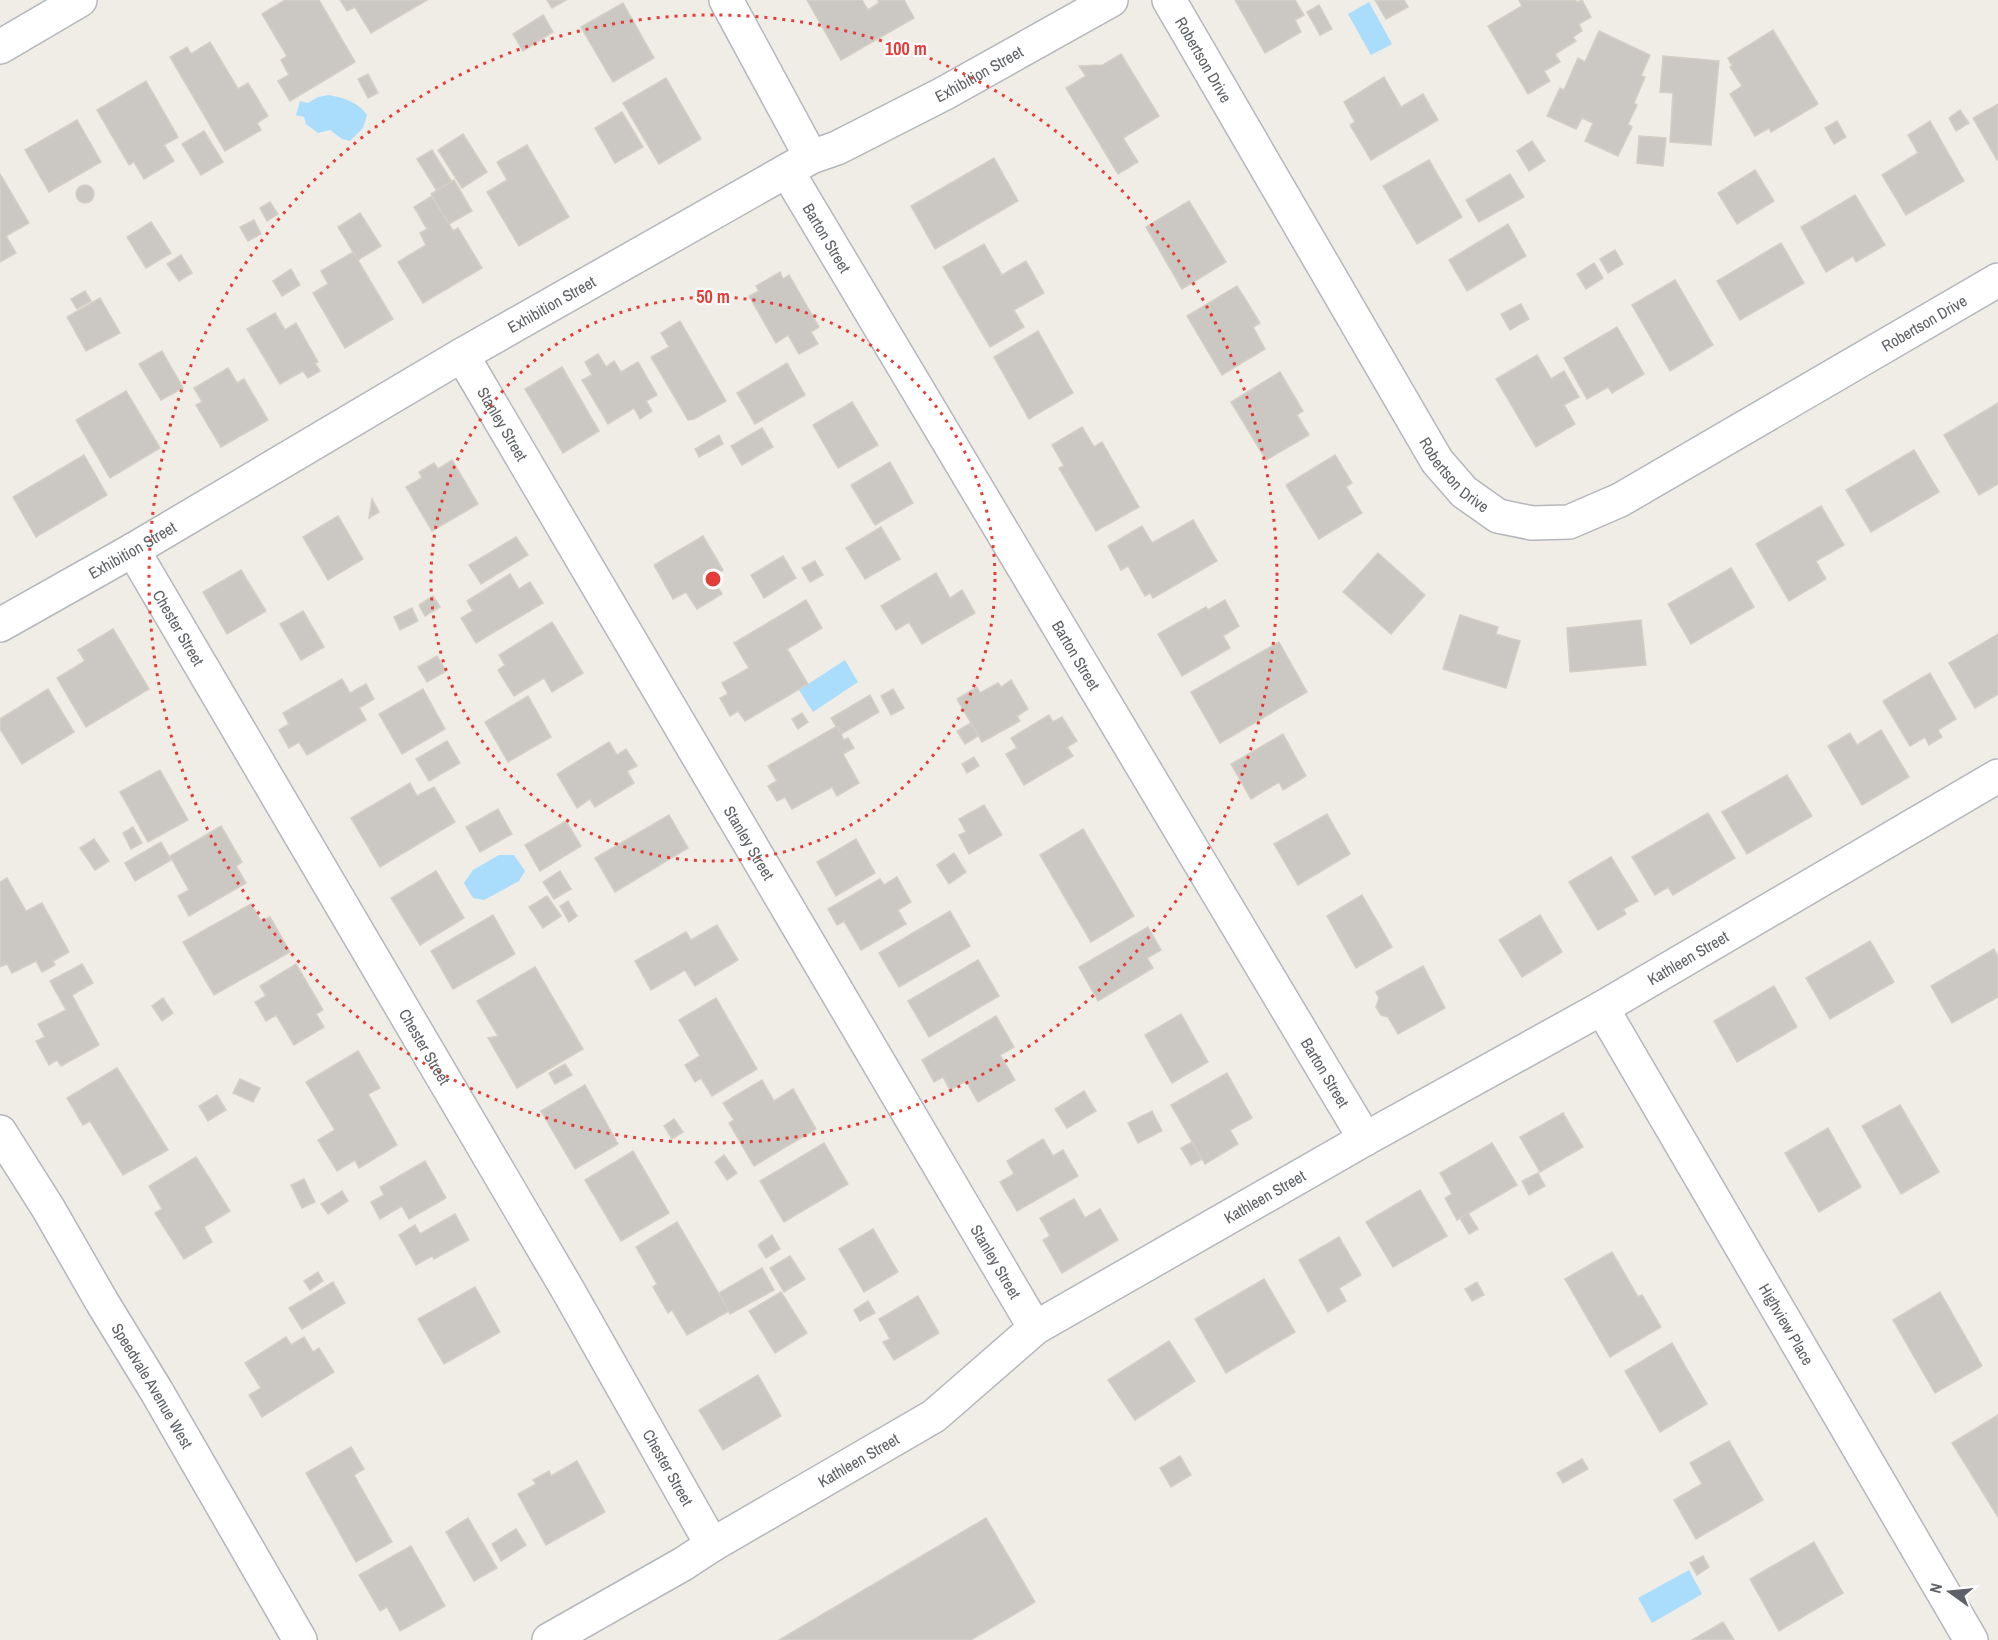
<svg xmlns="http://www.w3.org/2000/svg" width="1998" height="1640" viewBox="0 0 1998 1640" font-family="'Archivo Narrow',sans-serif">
	<rect width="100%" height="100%" fill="#f0ede7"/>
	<!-- water -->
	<g fill="#aadcfc">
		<polygon points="1369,2 1392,44 1371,55 1348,14"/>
		<path d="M329,95C344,98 358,102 367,115L363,128L350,141L342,139L330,130L318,133L306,124L304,117L296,115L300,101L308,103L318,97Z"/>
		<polygon points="845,660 858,682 813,712 799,690"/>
		<polygon points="499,855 514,855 525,871 519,881 484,900 473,898 464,883 473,870"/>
		<polygon points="1689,1570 1702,1594 1652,1623 1638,1598"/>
	</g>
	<!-- building -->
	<g fill="#cbc8c4" stroke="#d4cfc5" stroke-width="1.5">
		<polygon points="285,0 319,0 355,62 290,101 278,81 289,75 281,60 287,56 262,14"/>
		<polygon points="340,0 427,0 371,33 355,7 347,11"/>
		<polygon points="547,0 566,0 552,8"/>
		<polygon points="807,0 862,0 868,10 879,3 878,0 904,0 914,18 841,60"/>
		<polygon points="1235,0 1295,0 1304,15 1295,20 1301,32 1265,53"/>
		<polygon points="1375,0 1404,0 1408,7 1386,19"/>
		<polygon points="1519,0 1575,0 1577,2 1582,0 1591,17 1579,24 1582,31 1573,37 1576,41 1555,54 1560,62 1544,71 1550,81 1528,94 1488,26 1522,6"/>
		<polygon points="623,3 654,58 613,82 581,27"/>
		<polygon points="1319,5 1332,29 1320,35 1307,12"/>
		<polygon points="543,15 553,32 523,51 513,34"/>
		<polygon points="1773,30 1818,104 1771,132 1769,128 1755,136 1730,94 1742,86 1730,67 1732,66 1728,58"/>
		<polygon points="1599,31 1650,55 1641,76 1645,77 1634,103 1637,105 1628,124 1632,127 1618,156 1585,141 1593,123 1582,118 1576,129 1547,116 1560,88 1564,90 1578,58 1585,62"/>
		<polygon points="210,42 238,89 248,83 268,116 257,123 261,130 225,151 170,57 187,47 191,54"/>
		<polygon points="1121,54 1159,116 1123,138 1138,162 1118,174 1066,88 1086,76 1079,66 1103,65"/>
		<polygon points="1663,56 1719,61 1711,145 1670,142 1673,93 1660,92"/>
		<polygon points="368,74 378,93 368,98 358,79"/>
		<polygon points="1384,77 1401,107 1423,94 1438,120 1371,160 1350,125 1355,122 1344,102"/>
		<polygon points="666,78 701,139 659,164 623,103"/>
		<polygon points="146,81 178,137 164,145 174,161 144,179 134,162 129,165 97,110"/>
		<polygon points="1998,104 1998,160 1997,160 1973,118"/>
		<polygon points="1960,110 1969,123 1956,131 1949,118"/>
		<polygon points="622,112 643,147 615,163 595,128"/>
		<polygon points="77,120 101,162 49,192 25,150"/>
		<polygon points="1837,121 1846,137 1834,144 1825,128"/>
		<polygon points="1930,121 1964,181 1906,215 1882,175 1918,153 1908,135"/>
		<polygon points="204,131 223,162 201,175 182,144"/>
		<polygon points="463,134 487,172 462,188 438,150"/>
		<polygon points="1639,136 1666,138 1663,166 1637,163"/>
		<polygon points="1532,141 1545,161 1529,171 1517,151"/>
		<polygon points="527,145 569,217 519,246 487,192 507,180 497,162"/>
		<polygon points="432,150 452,182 437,191 417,159"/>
		<polygon points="994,158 1018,201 935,249 911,206"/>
		<polygon points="1429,160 1462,217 1417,244 1383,186"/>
		<polygon points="1755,170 1774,201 1737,224 1718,193"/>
		<polygon points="0,174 29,223 6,236 16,253 0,262"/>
		<polygon points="1510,174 1524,197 1479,222 1466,200"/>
		<polygon points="454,180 472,211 449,224 431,194"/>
		<circle cx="85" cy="194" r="9"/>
		<polygon points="1855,195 1885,245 1856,262 1853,256 1826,272 1801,227"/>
		<polygon points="432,196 453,231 458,228 482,268 423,303 398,262 426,245 420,233 427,229 414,207"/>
		<polygon points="1189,201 1226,262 1182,289 1146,227"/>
		<polygon points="270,202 278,214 267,221 260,208"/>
		<polygon points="360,213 381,246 358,260 338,227"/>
		<polygon points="254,220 261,234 248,241 240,227"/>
		<polygon points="151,222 171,253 146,268 127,237"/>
		<polygon points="1508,224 1526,256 1467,291 1449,260"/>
		<polygon points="1781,243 1804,283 1740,320 1717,281"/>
		<polygon points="984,244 1002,275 1026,261 1044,293 1014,310 1024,327 990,347 943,267"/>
		<polygon points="1615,250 1623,264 1608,273 1600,259"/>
		<polygon points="353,252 393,319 345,348 313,293 328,284 321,271"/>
		<polygon points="181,255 192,273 179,281 167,264"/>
		<polygon points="1594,263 1603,278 1586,289 1577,274"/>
		<polygon points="291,269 300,285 282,296 273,281"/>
		<polygon points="780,272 783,279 789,275 819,327 811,332 818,344 799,354 788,335 776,343 749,296 759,291 756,286"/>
		<polygon points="1675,280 1713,345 1670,371 1632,305"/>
		<polygon points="1237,286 1260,323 1253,327 1265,349 1222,375 1187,316"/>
		<polygon points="85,291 91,301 77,309 71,299"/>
		<polygon points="100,298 120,333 86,351 67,317"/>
		<polygon points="1521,304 1529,319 1510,330 1501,314"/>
		<polygon points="275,313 285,330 296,323 318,362 315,363 320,371 308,378 303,371 280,384 247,329"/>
		<polygon points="680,321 726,401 694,419 688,420 651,357 669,347 661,333"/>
		<polygon points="1617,327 1644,374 1612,393 1608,387 1587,399 1564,358"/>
		<polygon points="1038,331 1073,393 1029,419 994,357"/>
		<polygon points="162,351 183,388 161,400 139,364"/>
		<polygon points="598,354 606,367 614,361 621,372 638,362 657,395 646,401 652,411 640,419 634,408 608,424 582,380 592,375 585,362"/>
		<polygon points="1537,355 1551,379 1564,371 1579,397 1564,405 1575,424 1536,447 1496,379"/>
		<polygon points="787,363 805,395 755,424 737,393"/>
		<polygon points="562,367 599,431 563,453 525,389"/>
		<polygon points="228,368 237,383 244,379 268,420 221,447 196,405 202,402 194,388"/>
		<polygon points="1280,372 1303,411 1297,415 1309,435 1266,460 1231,402"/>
		<polygon points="126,391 160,448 110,478 76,420"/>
		<polygon points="852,402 878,445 838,468 813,425"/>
		<polygon points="1998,403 1998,484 1979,495 1944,435"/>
		<polygon points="1082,427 1094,447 1102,442 1139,507 1096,531 1059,468 1064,466 1052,445"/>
		<polygon points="762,428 773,447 742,465 731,446"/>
		<polygon points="719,435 723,444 699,457 695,449"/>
		<polygon points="1914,450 1939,492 1871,532 1846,490"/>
		<polygon points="84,455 107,495 36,537 13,497"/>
		<polygon points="1335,455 1352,483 1346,487 1362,513 1319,539 1286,485"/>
		<polygon points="452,460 478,504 432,531 406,487 422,478 419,472 434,463 438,469"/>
		<polygon points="890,462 913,503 875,525 851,485"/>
		<polygon points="372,499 379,512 369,518"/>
		<polygon points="1821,506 1844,545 1816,561 1826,579 1789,601 1756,544"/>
		<polygon points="338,516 363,559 328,580 303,537"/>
		<polygon points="1193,520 1217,561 1153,598 1150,593 1145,596 1128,566 1121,570 1108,546 1142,526 1152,543"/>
		<polygon points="881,527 900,559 865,579 846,548"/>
		<polygon points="703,536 723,570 712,577 722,594 697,609 686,592 673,599 654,565"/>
		<polygon points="516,537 528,555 481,584 469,565"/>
		<polygon points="1378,553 1425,595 1391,634 1343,592"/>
		<polygon points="783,556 796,578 764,598 751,575"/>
		<polygon points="815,561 823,575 810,582 802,568"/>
		<polygon points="1731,568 1754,607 1691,644 1668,604"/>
		<polygon points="241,570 266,611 227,634 203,592"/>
		<polygon points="936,573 950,598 962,590 975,613 922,644 909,622 896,630 881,606"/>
		<polygon points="510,574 519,589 530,582 543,603 476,643 461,618 473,611 467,601"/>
		<polygon points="433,596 440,607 425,616 419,605"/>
		<polygon points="806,600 822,628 787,649 808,684 745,721 738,711 730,716 720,698 728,694 722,683 749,668 734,643"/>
		<polygon points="1225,600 1239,626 1223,636 1230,648 1182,676 1158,634 1206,607 1208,610"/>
		<polygon points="412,608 418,621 400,630 394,617"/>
		<polygon points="303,611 324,647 301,660 280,624"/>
		<polygon points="1460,615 1498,627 1496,634 1520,641 1506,688 1443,669"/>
		<polygon points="1641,620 1646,665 1570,672 1567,628"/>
		<polygon points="552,622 583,673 552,692 544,678 514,696 498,670 505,665 499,655"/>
		<polygon points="113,629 149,689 86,727 57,678 85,661 78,650"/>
		<polygon points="1998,634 1998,694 1975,708 1949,663"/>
		<polygon points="1279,642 1307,692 1220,743 1191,692"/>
		<polygon points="437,656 446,671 427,682 418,667"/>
		<polygon points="1930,673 1956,719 1938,730 1942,737 1929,745 1925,737 1910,746 1883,701"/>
		<polygon points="342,679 350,693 366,684 374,699 359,708 366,720 307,755 299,742 289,748 279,730 289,724 283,713"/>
		<polygon points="1011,680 1028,709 1017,716 1020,721 982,742 957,699 977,687 980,693 998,683 1001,687"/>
		<polygon points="48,689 74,732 22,764 0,729 0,719"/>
		<polygon points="423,689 445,729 402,754 379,714"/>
		<polygon points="893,689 904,708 891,715 881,696"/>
		<polygon points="870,695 879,712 841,734 831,718"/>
		<polygon points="528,696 551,737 508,762 485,722"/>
		<polygon points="802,713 808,722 798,729 792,719"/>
		<polygon points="1049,715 1053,722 1062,717 1077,741 1067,747 1073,756 1024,785 1006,754 1017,748 1011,738"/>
		<polygon points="971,723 978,736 965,744 957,731"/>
		<polygon points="837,726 844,740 848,738 854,748 843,754 859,783 837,796 832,787 792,809 785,797 777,801 768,786 777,781 768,766"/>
		<polygon points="1881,730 1909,777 1862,805 1828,746 1850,733 1857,745"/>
		<polygon points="1283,734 1306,776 1283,790 1279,782 1251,799 1231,764"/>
		<polygon points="447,741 460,763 429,781 416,759"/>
		<polygon points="609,742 617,755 626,749 637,766 627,771 634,783 595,807 590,799 577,808 557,774"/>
		<polygon points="974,757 979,766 967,773 962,764"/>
		<polygon points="160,770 188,820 148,842 120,792"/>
		<polygon points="1787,775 1812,816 1747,854 1722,812"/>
		<polygon points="410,783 417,796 434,787 455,822 380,867 351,818"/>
		<polygon points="984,805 1002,835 969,854 959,835 966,832 959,819"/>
		<polygon points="498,809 512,834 480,852 466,827"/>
		<polygon points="1708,813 1735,858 1673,895 1668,887 1655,895 1632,857"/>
		<polygon points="1327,814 1350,854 1298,885 1274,844"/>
		<polygon points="669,815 688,848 615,892 595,858"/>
		<polygon points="566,821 581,846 540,871 525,845"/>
		<polygon points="221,826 242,862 236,866 246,883 189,916 178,896 189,890 170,856"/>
		<polygon points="133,827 142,843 131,849 123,833"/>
		<polygon points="1083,829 1134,916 1091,942 1040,855"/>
		<polygon points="94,839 109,861 95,870 80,848"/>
		<polygon points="856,839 875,873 836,896 817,862"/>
		<polygon points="161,842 171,860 135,881 125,863"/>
		<polygon points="954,853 966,872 949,884 937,865"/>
		<polygon points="1611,857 1638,901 1623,909 1626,914 1598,930 1569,882"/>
		<polygon points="436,871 464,918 420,945 391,898"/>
		<polygon points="560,871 571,889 554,899 543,882"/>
		<polygon points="897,877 911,902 898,910 906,924 861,950 844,921 837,925 828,909 880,879 884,885"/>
		<polygon points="7,878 26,911 42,903 69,952 53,961 55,965 42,972 36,961 12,973 7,964 0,967 0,882"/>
		<polygon points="1362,895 1392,947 1356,968 1327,916"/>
		<polygon points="547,896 561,916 543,928 529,907"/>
		<polygon points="568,901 577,916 569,922 560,906"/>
		<polygon points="251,904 261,921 270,917 290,952 214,995 183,942"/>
		<polygon points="950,911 970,946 899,987 879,953"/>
		<polygon points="493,915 515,954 453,989 431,951"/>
		<polygon points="1540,915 1562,952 1522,977 1499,940"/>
		<polygon points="717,925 738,960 695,986 685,970 651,990 635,961 686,932 691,940"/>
		<polygon points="1148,927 1161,950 1147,958 1153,968 1098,1001 1079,967"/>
		<polygon points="1870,941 1894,982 1830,1019 1806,978"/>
		<polygon points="1994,949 1998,957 1998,997 1952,1023 1931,986"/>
		<polygon points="978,960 999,996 929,1037 908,1001"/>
		<polygon points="82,964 93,983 72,995 99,1045 61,1066 57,1060 49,1065 36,1041 45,1037 38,1024 66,1010 50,981"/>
		<polygon points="296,964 323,1010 316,1014 324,1027 294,1045 276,1015 266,1021 255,1002 266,996 260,986"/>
		<polygon points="1423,966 1445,1008 1398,1034 1388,1017 1381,1015 1376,1007 1379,998 1376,992"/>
		<polygon points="535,967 583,1049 517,1088 488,1038 498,1036 477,1001"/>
		<polygon points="1774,986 1797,1027 1737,1062 1714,1021"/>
		<polygon points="163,998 173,1013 162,1021 152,1006"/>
		<polygon points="716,998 757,1069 712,1096 701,1078 695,1082 685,1065 700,1056 679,1020"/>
		<polygon points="1181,1014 1208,1062 1172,1083 1145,1035"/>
		<polygon points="996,1016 1014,1047 1000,1055 1015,1080 978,1102 966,1081 950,1090 943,1077 934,1082 922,1060"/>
		<polygon points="358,1051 380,1088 368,1094 397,1145 359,1168 355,1160 337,1171 318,1140 335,1130 306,1082"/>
		<polygon points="565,1064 572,1075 555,1084 549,1073"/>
		<polygon points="117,1068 168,1150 123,1175 90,1121 83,1125 67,1098"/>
		<polygon points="1227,1073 1252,1118 1230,1130 1238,1144 1205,1164 1171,1105"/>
		<polygon points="240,1079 260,1088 253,1102 233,1093"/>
		<polygon points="762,1080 774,1101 793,1089 816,1129 754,1166 729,1123 734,1120 723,1103"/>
		<polygon points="585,1085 618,1144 575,1169 541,1111"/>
		<polygon points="1084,1091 1096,1111 1067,1128 1055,1109"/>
		<polygon points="217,1095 226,1110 208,1121 199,1106"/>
		<polygon points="1900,1105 1939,1172 1901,1194 1862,1126"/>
		<polygon points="1152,1111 1162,1131 1138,1143 1128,1123"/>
		<polygon points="1563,1113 1583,1147 1540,1172 1520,1137"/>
		<polygon points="674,1119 683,1132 672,1139 664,1126"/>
		<polygon points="1828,1128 1861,1187 1819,1212 1785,1153"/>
		<polygon points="1043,1139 1053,1156 1063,1150 1078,1176 1017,1211 1000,1182 1014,1174 1007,1161"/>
		<polygon points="1192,1142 1202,1159 1191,1165 1181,1148"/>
		<polygon points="824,1143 848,1184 784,1222 760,1181"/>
		<polygon points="1492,1143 1517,1185 1457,1220 1445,1198 1452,1194 1440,1173"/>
		<polygon points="633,1151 669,1213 621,1241 585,1180"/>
		<polygon points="724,1155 737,1173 727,1180 715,1162"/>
		<polygon points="196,1157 230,1211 204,1227 212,1242 184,1259 155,1213 162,1209 149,1186"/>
		<polygon points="425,1161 446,1198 409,1219 402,1206 380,1219 371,1202 384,1195 380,1187"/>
		<polygon points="1538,1173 1545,1186 1529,1195 1522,1181"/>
		<polygon points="304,1179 315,1202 302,1208 291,1185"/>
		<polygon points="1420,1190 1447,1236 1393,1267 1366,1222"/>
		<polygon points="342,1191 348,1201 328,1214 321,1204"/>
		<polygon points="1074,1199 1085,1218 1100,1209 1118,1240 1062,1273 1043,1240 1050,1236 1040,1218"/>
		<polygon points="1468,1213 1478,1229 1469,1234 1460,1218"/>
		<polygon points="455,1214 469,1240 434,1259 432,1256 416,1265 399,1235 415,1225 420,1234"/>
		<polygon points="677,1222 729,1311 687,1335 672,1310 668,1313 653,1287 657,1284 636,1247"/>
		<polygon points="873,1229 898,1272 864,1292 839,1249"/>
		<polygon points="772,1235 780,1249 766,1258 758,1245"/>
		<polygon points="1339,1237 1361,1275 1339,1288 1346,1301 1328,1312 1299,1260"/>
		<polygon points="1612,1252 1638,1297 1642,1295 1661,1327 1610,1357 1565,1279"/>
		<polygon points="790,1256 805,1279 784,1292 770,1268"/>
		<polygon points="762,1268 774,1290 730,1314 719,1293"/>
		<polygon points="318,1272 323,1281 310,1290 304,1281"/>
		<polygon points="1264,1279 1295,1332 1226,1373 1195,1319"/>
		<polygon points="333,1282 345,1303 302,1329 289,1308"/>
		<polygon points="1477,1282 1484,1295 1472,1301 1465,1289"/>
		<polygon points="475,1287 500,1332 444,1364 418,1319"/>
		<polygon points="781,1292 807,1333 775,1353 749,1311"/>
		<polygon points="1940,1292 1982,1366 1935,1393 1893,1320"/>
		<polygon points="918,1296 939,1333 894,1360 883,1342 890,1339 879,1319"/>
		<polygon points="868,1301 875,1313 860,1321 854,1310"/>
		<polygon points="286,1337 291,1345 304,1337 313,1352 319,1348 334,1372 262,1417 249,1395 261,1388 245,1363"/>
		<polygon points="1169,1341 1195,1381 1135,1420 1108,1380"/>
		<polygon points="1672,1343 1707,1404 1660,1432 1625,1371"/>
		<polygon points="758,1375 781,1416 723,1450 699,1410"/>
		<polygon points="1998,1415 1998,1517 1952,1443"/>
		<polygon points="1729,1441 1763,1500 1696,1539 1674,1500 1702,1484 1690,1463"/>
		<polygon points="351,1447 364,1469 354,1475 392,1542 356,1562 306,1473"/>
		<polygon points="1180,1456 1191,1475 1171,1487 1160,1468"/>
		<polygon points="1582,1459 1588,1469 1563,1483 1557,1473"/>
		<polygon points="577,1461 605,1512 546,1545 518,1494 536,1484 533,1480 549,1471 551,1476"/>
		<polygon points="468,1518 497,1568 474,1581 446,1532"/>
		<polygon points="986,1518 1035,1602 971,1640 779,1640"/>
		<polygon points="516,1529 526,1545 501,1561 492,1544"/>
		<polygon points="1814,1542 1843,1593 1779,1631 1750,1579"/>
		<polygon points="411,1546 445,1606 400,1631 387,1607 380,1611 359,1575"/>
		<polygon points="1703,1556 1709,1567 1697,1575 1690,1563"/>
		<polygon points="1723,1622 1734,1640 1692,1640"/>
	</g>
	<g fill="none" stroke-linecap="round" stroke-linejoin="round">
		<!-- minor casing -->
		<g stroke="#b4b7bb" stroke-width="36">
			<g id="minor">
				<polyline points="726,0 811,157"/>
				<path id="s1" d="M1169,0L1437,461L1464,492L1498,516L1532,523L1569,522L1620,500L1998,280"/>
				<polyline points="0,47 80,0"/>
				<path id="s2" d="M787,171L1365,1139"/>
				<path id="s3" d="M462,355L1035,1328"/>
				<path id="s4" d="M133,550L569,1292L712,1545"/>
				<path id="s5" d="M0,625L133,550L462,355L811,157L837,148L943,94L1111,0"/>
				<path id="s6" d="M1602,1008L1971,1640"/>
				<path id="s7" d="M549,1640L683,1564L712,1545L934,1416L1035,1328L1365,1139L1602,1008L1998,776"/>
			</g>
		</g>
		<!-- secondary casing -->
		<g stroke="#b3b6ba" stroke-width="36">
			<g id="secondary">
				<path id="s8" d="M0,1132L48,1208L102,1302L157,1392L300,1640"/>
			</g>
		</g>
		<!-- minor -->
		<use href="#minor" stroke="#fff" stroke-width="33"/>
		<!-- secondary -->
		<use href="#secondary" stroke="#fff" stroke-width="33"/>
	</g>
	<!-- distance rings -->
	<g fill="none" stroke="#e43d38" stroke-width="3" stroke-dasharray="3 6">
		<circle cx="713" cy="579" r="282"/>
		<circle cx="713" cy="579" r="564"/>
	</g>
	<g text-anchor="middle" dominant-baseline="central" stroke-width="4.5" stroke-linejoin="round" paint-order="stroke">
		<!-- street labels -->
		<g font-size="16" fill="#5e6266" stroke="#fff">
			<text stroke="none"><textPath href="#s1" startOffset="69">Robertson Drive</textPath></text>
			<text stroke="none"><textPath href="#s5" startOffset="1124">Exhibition Street</textPath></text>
			<text stroke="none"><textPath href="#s2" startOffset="78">Barton Street</textPath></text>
			<text stroke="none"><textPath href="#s5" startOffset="638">Exhibition Street</textPath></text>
			<text stroke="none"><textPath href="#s1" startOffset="1095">Robertson Drive</textPath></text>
			<text stroke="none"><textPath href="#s3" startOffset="80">Stanley Street</textPath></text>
			<text stroke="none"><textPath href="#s1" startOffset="555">Robertson Drive</textPath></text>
			<text stroke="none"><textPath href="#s5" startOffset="152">Exhibition Street</textPath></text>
			<text stroke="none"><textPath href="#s4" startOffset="90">Chester Street</textPath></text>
			<text stroke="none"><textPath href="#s2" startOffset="564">Barton Street</textPath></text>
			<text stroke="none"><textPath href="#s3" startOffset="566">Stanley Street</textPath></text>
			<text stroke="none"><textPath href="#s7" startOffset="1330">Kathleen Street</textPath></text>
			<text stroke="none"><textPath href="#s4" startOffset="576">Chester Street</textPath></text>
			<text stroke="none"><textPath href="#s2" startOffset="1050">Barton Street</textPath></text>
			<text stroke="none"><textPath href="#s7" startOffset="844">Kathleen Street</textPath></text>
			<text stroke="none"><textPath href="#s3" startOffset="1052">Stanley Street</textPath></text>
			<text stroke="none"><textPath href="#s6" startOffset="366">Highview Place</textPath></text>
			<text stroke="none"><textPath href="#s8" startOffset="296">Speedvale Avenue West</textPath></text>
			<text stroke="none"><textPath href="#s7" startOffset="358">Kathleen Street</textPath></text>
			<text stroke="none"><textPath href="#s4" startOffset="1062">Chester Street</textPath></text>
		</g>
	</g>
	<circle cx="713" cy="579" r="9" fill="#e43d38" stroke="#fff" stroke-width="3"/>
	<g font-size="18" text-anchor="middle" font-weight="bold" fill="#e43d38" stroke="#fff" stroke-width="4.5" stroke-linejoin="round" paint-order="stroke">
		<text x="906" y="55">100 m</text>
		<text x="713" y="303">50 m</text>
	</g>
	<!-- north arrow -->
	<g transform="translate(1950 1592) rotate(285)" stroke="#ffffff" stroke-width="4.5" paint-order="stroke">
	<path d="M0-4.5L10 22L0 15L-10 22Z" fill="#5e6266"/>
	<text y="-9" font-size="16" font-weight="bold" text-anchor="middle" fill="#5e6266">N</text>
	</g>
</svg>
